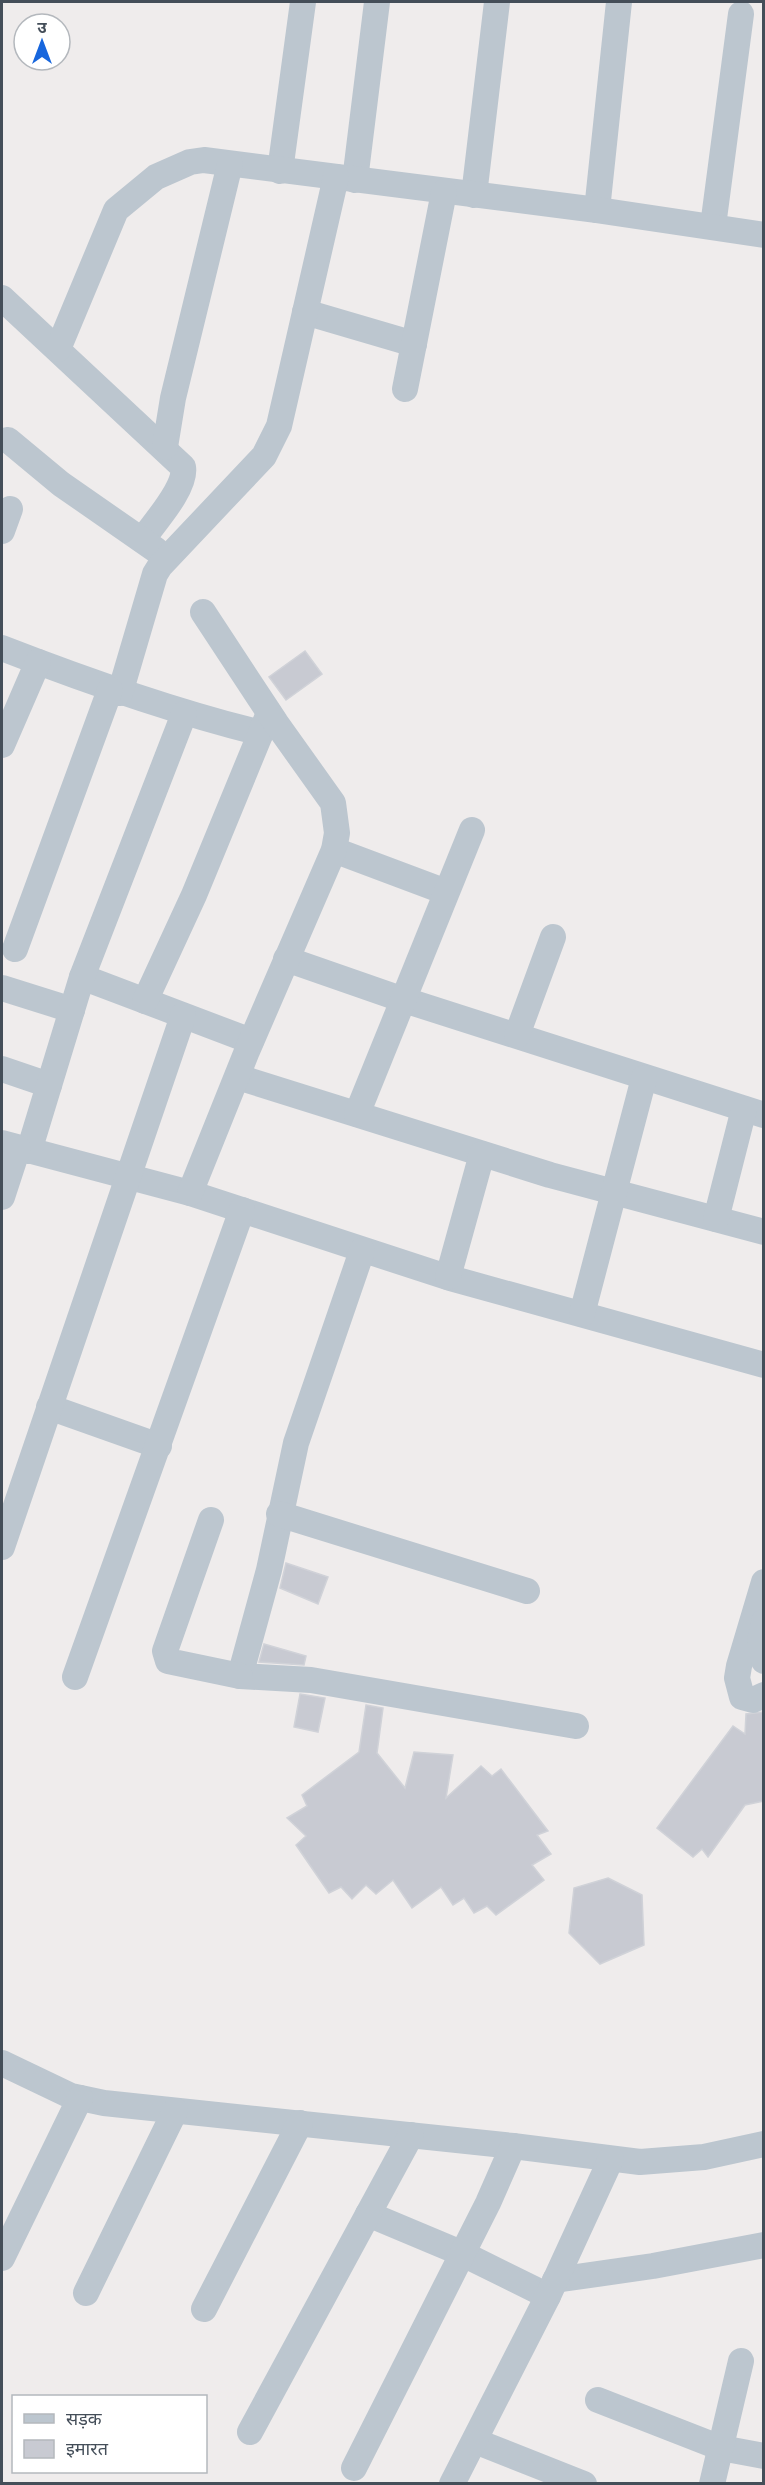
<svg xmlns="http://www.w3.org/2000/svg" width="765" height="2485" viewBox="0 0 765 2485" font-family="Figtree,'Noto Sans Devanagari',sans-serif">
	<rect width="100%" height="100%" fill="#efecec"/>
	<!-- building -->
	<g fill="#c8cad2" stroke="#d0d2d8" stroke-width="1.5">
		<polygon points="305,651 322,674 286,700 269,677"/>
		<polygon points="286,1563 328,1577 318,1604 280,1588"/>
		<polygon points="264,1644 306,1656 304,1665 259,1662"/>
		<polygon points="300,1694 325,1698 318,1732 294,1727"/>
		<polygon points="366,1705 383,1708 377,1753 405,1788 414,1752 453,1755 446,1798 481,1766 492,1776 501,1769 548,1831 537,1835 551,1854 532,1865 544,1880 496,1915 487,1906 474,1913 464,1898 453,1905 441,1887 412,1908 393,1880 376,1894 366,1885 352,1899 341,1887 329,1893 296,1845 306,1836 287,1818 307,1806 302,1795 359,1752"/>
		<polygon points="764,1712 764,1801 745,1805 708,1857 702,1849 693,1857 657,1828 733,1726 745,1734 746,1714"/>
		<polygon points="608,1878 642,1895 644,1945 600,1964 569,1933 574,1888"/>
	</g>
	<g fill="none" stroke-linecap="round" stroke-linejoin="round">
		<!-- minor -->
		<g stroke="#bcc6cf" stroke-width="26">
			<polyline points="280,171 303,2"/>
			<polyline points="355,180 377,2"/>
			<polyline points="474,195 497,2"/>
			<polyline points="597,210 619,2"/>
			<polyline points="713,226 741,14"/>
			<path d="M2,298L183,467C187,487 154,523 142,540"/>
			<polyline points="305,312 414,344"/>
			<polyline points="58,349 116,210 156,177 190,162 204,160 597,210 764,235"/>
			<polyline points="405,389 444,192"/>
			<polyline points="8,440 61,484 156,550"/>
			<polyline points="165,447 173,398 230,164"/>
			<polyline points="2,531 10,509"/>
			<path d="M2,648C87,681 172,711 261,733"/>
			<polyline points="120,693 155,574 160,566 264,456 279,426 336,177"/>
			<polyline points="2,745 38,662"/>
			<polyline points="334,850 446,892"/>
			<polyline points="15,949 110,690"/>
			<polyline points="286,959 401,999 764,1115"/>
			<polyline points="82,977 251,1041"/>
			<polyline points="2,988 72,1010"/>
			<polyline points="145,1001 194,895 269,713"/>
			<polyline points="517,1035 553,937"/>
			<polyline points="2,1069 49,1085"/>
			<polyline points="238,1077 550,1175 764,1232"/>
			<polyline points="357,1114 472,830"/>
			<polyline points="2,1143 190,1193 450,1278 764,1365"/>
			<polyline points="29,1151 82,977 184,714"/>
			<polyline points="190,1193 247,1051 334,850 337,833 333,803 276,723 203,612"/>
			<polyline points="2,1197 18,1148"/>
			<polyline points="716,1219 744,1109"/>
			<polyline points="362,1251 296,1443 269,1570 240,1676 311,1680 576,1726"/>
			<polyline points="448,1277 482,1154"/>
			<polyline points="582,1314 644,1078"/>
			<polyline points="49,1407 159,1446"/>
			<polyline points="279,1514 527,1591"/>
			<polyline points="211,1520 165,1651 168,1661 240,1676"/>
			<polyline points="2,1547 183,1016"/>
			<polyline points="764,1582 739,1666 737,1678 742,1697 753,1700 764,1695"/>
			<polyline points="764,1622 760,1641 764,1661"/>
			<polyline points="75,1677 242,1210"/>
			<polyline points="2,2063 71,2096 104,2103 513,2146"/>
			<polyline points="368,2214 461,2253 548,2296"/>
			<polyline points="2,2258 80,2098"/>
			<polyline points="555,2280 653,2266 764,2245"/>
			<polyline points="86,2293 175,2111"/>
			<polyline points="204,2309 300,2123"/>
			<polyline points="598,2400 721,2448 764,2456"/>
			<polyline points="250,2432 411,2135"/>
			<polyline points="475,2441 584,2484"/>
			<polyline points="354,2468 488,2203 513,2146 640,2162 704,2157 764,2144"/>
			<polyline points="452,2484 548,2296 611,2159"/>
			<polyline points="712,2484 741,2361"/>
		</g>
	</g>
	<!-- border -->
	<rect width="765" height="2485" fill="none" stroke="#444e59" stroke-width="6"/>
	<!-- legend -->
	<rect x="12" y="2395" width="195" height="78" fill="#ffffff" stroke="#b4b8bd" stroke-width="1.5"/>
	<rect x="24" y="2414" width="30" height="9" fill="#bcc6cf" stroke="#b4b8bd" stroke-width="1.5"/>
	<text x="66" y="2425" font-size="18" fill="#444e59">सड़क</text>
	<rect x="24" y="2440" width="30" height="18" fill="#c8cad2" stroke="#b4b8bd" stroke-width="1.5"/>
	<text x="66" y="2455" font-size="18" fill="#444e59">इमारत</text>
	<!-- north arrow -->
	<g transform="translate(42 42)"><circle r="28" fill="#ffffff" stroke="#b4b8bd" stroke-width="1.5"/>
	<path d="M0-4.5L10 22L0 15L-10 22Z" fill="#1766dd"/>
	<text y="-9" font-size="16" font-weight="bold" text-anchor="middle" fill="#444e59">उ</text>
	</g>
</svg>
